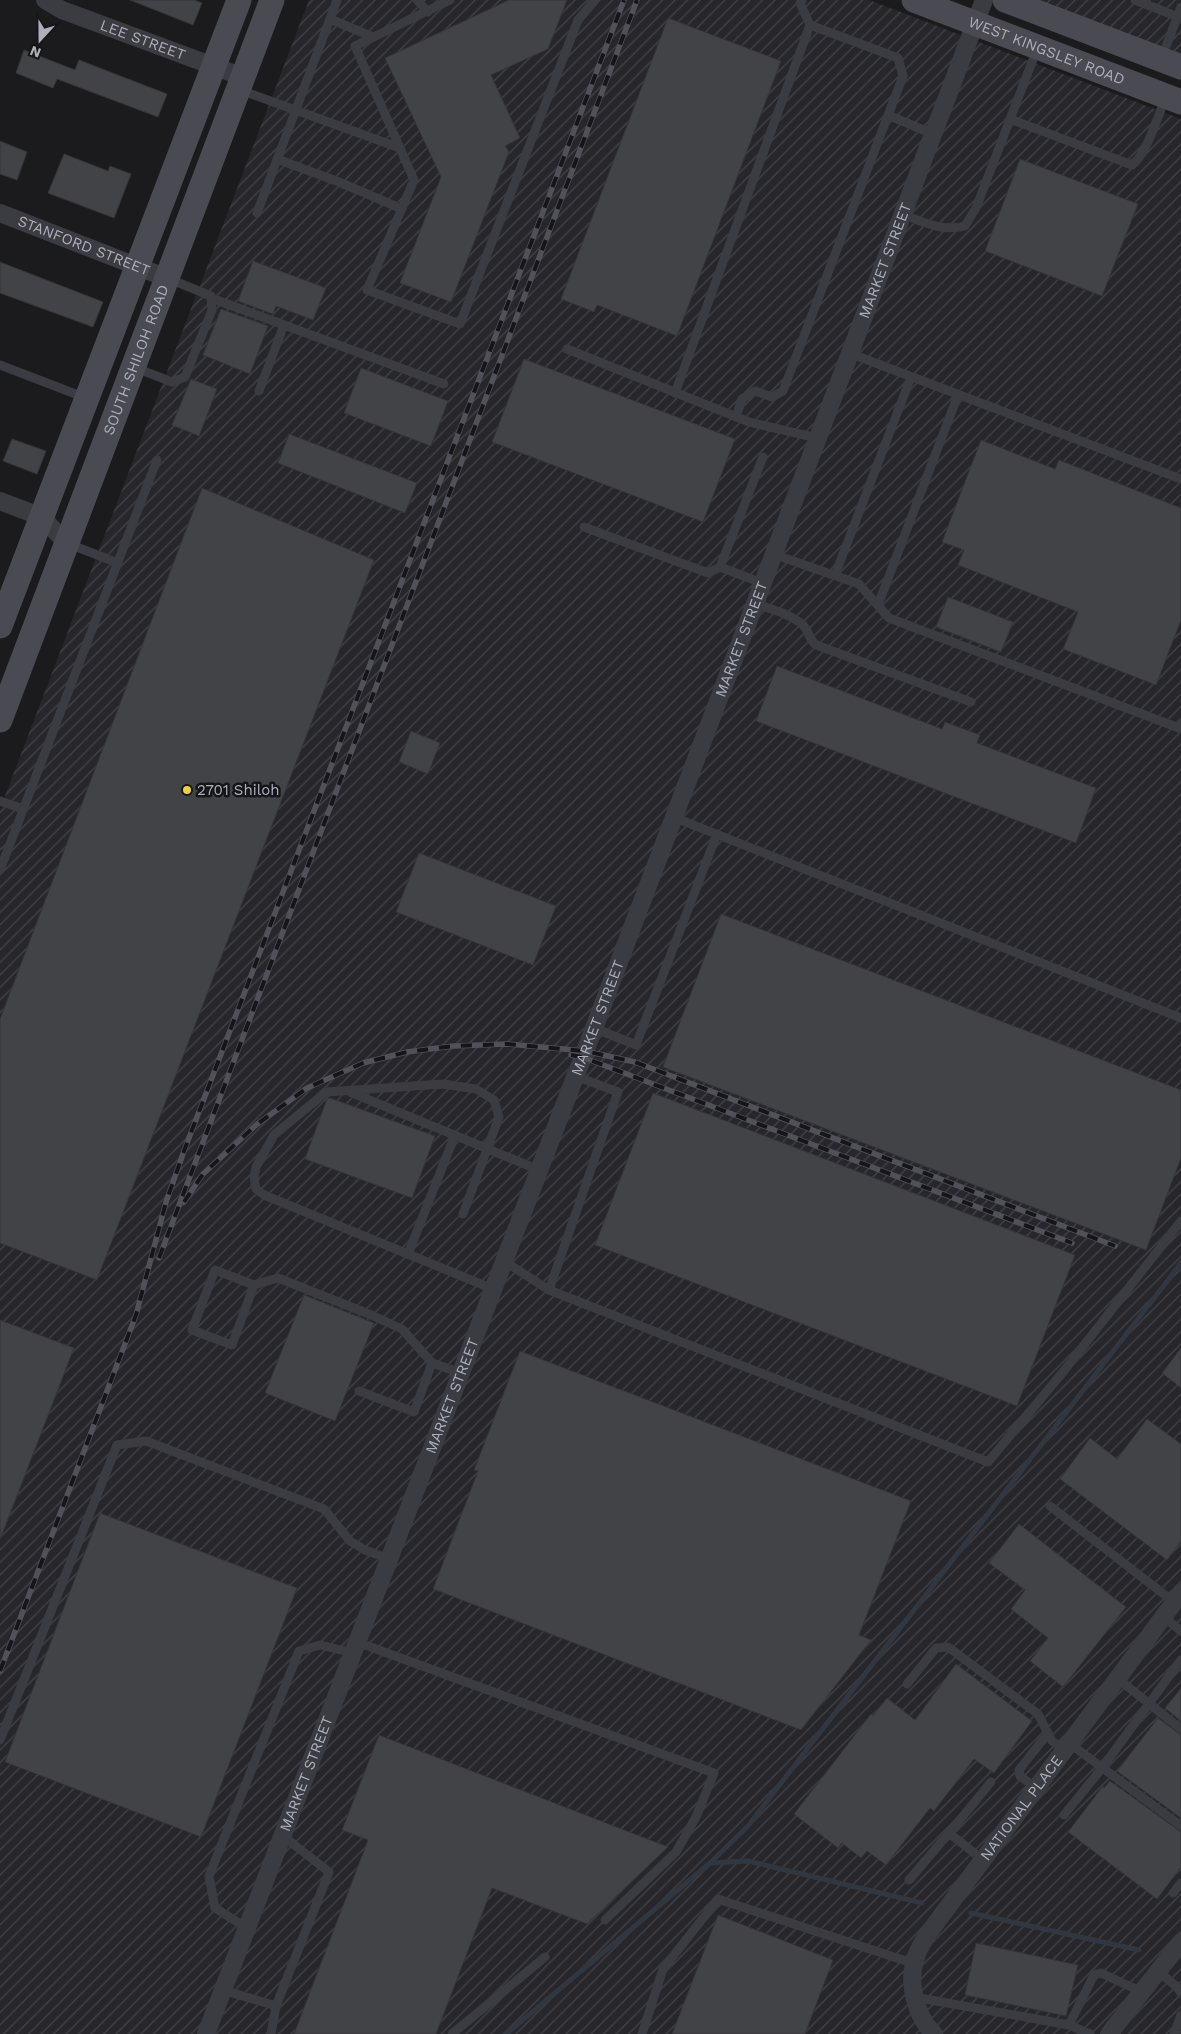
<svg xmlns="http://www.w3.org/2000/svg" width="1181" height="2034" viewBox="0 0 1181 2034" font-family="'Work Sans',sans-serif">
	<defs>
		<pattern id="industrial-furrows" width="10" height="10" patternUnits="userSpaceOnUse" patternTransform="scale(1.25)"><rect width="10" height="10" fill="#27262a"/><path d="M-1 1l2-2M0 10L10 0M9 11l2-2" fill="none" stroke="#444347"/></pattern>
	</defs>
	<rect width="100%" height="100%" fill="#1b1b1d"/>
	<!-- industrial -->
	<g fill="url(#industrial-furrows)">
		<polygon points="309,0 869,0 1181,119 1181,2034 0,2034 0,809"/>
		<polygon points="1034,0 1181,0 1181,56"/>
	</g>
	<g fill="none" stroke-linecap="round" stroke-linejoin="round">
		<!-- stream -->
		<g stroke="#303741" stroke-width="5">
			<polyline points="710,1863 748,1861 922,1903"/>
			<polyline points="971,1913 1139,1950"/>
			<polyline points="506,2034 710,1863 748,1826 1181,1263"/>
		</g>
	</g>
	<!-- building -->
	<g fill="#424347" stroke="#353539">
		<polygon points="130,0 194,0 202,3 193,25"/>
		<polygon points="509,0 567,0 548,49 491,75 520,138 505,146 509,152 451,302 400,283 441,177 385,58"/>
		<polygon points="668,18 781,61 677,336 597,305 594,312 561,299"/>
		<polygon points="24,50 75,70 79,60 167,94 158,117 57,79 53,88 16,73"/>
		<polygon points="0,141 27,152 17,180 0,174"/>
		<polygon points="64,154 108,171 110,166 131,174 114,218 48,193"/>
		<polygon points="1020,159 1138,204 1102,296 985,251"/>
		<polygon points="253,261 326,288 313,320 276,306 273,314 238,301"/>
		<polygon points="0,262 103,302 93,327 0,293"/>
		<polygon points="221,309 268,326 250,374 203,355"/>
		<polygon points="524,359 735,439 703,522 492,442"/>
		<polygon points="361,368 448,401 431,446 344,413"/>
		<polygon points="191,379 217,389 199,436 172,425"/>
		<polygon points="289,434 417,483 405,513 278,463"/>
		<polygon points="12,439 46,451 37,474 3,461"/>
		<polygon points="981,440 1055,469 1059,460 1181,508 1181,620 1156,685 1063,649 1078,612 958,565 964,550 942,542"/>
		<polygon points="202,488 374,560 97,1280 0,1243 0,1019"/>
		<polygon points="948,597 1013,622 1001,652 936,627"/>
		<polygon points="777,666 942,729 945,722 980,735 977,743 1096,788 1076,843 756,721"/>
		<polygon points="411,731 440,743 428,774 399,762"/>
		<polygon points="419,853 556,906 533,965 396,912"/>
		<polygon points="721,914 1181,1090 1181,1158 1146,1250 663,1067"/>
		<polygon points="653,1093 1075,1255 1017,1406 595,1245"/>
		<polygon points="330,1098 435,1136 412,1198 305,1159 327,1099"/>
		<polygon points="304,1295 374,1323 335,1421 265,1393"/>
		<polygon points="0,1320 74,1348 1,1537 0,1537"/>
		<polygon points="1181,1348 1181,1388 1162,1373"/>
		<polygon points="520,1351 911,1501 859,1635 871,1640 801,1730 433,1589 478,1471 474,1470"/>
		<polygon points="1147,1419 1181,1444 1181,1541 1167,1560 1060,1479 1090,1438 1117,1459"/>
		<polygon points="100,1513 297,1588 201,1837 5,1762"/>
		<polygon points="1019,1524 1126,1607 1063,1687 1030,1661 1048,1638 1011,1609 1025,1590 989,1563"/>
		<polygon points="956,1664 1032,1721 994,1773 974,1759 934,1811 930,1808 886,1865 867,1851 861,1858 842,1843 838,1848 794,1814 871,1714 873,1716 887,1698 915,1720"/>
		<polygon points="1181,1688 1181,1721 1165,1708"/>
		<polygon points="1158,1718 1181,1735 1181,1818 1117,1771"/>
		<polygon points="379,1735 668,1847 587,1924 492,1888 436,2034 294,2034 368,1840 342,1830"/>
		<polygon points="1110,1781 1181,1832 1181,1867 1157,1899 1068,1832 1103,1786 1104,1788"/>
		<polygon points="718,1915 833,1960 805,2034 672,2034"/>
		<polygon points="976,1943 1078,1965 1066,2016 965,1995"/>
	</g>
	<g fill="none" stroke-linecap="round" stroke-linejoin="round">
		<!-- lane -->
		<g stroke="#3b3c42" stroke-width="9">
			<polyline points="337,0 330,19 373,37"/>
			<polyline points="417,0 428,12"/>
			<polyline points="450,0 355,46 414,180 367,290 460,324 578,20 595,0"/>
			<polyline points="802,0 800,3 810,25"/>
			<polyline points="1135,0 1181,18"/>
			<polyline points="1162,57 1181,7"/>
			<polyline points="240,90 400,148"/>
			<polyline points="888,115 933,134"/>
			<path d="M1010,119L1132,165C1147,154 1158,115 1166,97"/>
			<polyline points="277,159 339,182 402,209"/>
			<polyline points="257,213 330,19"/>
			<path d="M902,214C923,222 942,232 965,226L976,208L1037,49"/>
			<polyline points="211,298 444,384"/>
			<polyline points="567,349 749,422 817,438"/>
			<polyline points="849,353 1181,479"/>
			<polyline points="0,365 86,398"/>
			<polyline points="136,368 172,382 185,377 212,310 211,296 167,278"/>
			<polyline points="259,391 284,325"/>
			<polyline points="675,393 810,25 898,58 903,76 783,391 772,397 755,391 742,399 736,417"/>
			<polyline points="584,527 708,573 720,567"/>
			<polyline points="69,544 118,563"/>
			<polyline points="773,554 859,584 889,618 1179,728 1181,723"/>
			<polyline points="835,575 911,377"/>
			<polyline points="762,583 720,567 763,457"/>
			<path d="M754,603C770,609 791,614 803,625C809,631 809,640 816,645L971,702"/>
			<polyline points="878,605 958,395"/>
			<polyline points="0,801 23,809"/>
			<polyline points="673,817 1181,1018"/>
			<polyline points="0,870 157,460"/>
			<polyline points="594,1028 636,1045 717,834"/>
			<polyline points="350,1092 539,1170"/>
			<polyline points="463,1214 499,1117 494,1100 476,1089 443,1084 326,1092 274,1135 256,1167 254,1178 256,1189 264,1195 493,1289"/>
			<polyline points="408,1254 455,1135"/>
			<polyline points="504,1261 549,1290 988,1462 1063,1372 1181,1221"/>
			<polyline points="254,1285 215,1270 192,1330 232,1345 254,1285 278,1278 369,1314 402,1329 432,1363"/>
			<polyline points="549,1290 618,1092 575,1076"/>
			<polyline points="359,1391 414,1412 432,1363 461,1373"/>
			<polyline points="1050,1506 1174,1602"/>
			<polyline points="1163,1616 1181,1631"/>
			<polyline points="357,1642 714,1773 696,1817 676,1852 605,1920"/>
			<polyline points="1117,1678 1181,1729"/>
			<polyline points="907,1684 936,1648 948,1647 1038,1714 1052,1741 1064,1750"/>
			<polyline points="0,1740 117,1445 146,1441 324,1509 350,1541 365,1550 389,1559"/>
			<polyline points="1069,1743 1181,1826"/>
			<polyline points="1036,1788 1020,1776 1019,1770 1048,1733"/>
			<polyline points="1064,1815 1102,1768 1181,1660"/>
			<polyline points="949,1833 991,1782"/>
			<polyline points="909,1880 949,1833 983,1860"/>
			<polyline points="1173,1893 1181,1883"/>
			<polyline points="247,1928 215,1908 209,1876 299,1651 320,1645 353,1653"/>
			<polyline points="1158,1971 1177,1987 1181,1993"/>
			<polyline points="223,1990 276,2006 271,2034"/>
			<polyline points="914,1997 1069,2025 1090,2034"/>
			<polyline points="276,2006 329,1872 283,1836"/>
			<polyline points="1069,2025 1094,1975 1101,1973 1142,1992"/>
			<polyline points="452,2034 545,1957"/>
			<polyline points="642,2034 663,1969 718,1899 915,1964"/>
			<polyline points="1174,2034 1181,2015"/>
		</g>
		<!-- street -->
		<g stroke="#3b3c42" stroke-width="18">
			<path id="s1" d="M45,0L62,10L243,77"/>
			<path id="s2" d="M0,213L167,278"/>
			<polyline points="0,501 42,517 67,544"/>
			<path id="s3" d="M206,2034L594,1028L984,0"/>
			<path id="s4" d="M934,2034C915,2015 907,1982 916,1957C918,1949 923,1942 927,1935L1181,1593"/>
			<polyline points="1109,2034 1181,1942"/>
		</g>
		<!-- secondary -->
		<g stroke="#494a52" stroke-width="25">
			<path id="s5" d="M914,0L1181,102"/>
			<polyline points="1005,0 1181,67"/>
			<polyline points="0,626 239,0"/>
			<path id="s6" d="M0,720L272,0"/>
		</g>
		<!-- rail casing -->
		<g stroke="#515159" stroke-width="5.5">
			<g id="rail">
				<polyline points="571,1055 582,1057 1072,1243"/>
				<polyline points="184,1202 203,1174 256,1125 307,1088 363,1063 407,1052 453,1046 507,1044 585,1051 635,1062 1115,1246"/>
				<polyline points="159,1258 637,0"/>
				<polyline points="0,1671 136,1315 166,1202 184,1151 624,0"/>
			</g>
		</g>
		<!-- rail -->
		<use href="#rail" stroke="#161518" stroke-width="4" stroke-dasharray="11" stroke-linecap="butt"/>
	</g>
	<!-- markers -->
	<circle fill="#f1d03e" stroke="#161518" stroke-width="2" cx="187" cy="790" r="5"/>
	<g text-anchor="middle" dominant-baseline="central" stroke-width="5" stroke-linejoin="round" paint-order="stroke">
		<!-- street labels -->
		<g font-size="15" fill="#adb0bc" stroke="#161518">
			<text stroke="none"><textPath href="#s1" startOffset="106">LEE STREET</textPath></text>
			<text stroke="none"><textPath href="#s5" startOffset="142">WEST KINGSLEY ROAD</textPath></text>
			<text stroke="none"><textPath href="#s2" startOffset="90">STANFORD STREET</textPath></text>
			<text stroke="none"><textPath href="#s3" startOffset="1899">MARKET STREET</textPath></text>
			<text stroke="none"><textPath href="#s6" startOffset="385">SOUTH SHILOH ROAD</textPath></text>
			<text stroke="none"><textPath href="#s3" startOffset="1494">MARKET STREET</textPath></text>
			<text stroke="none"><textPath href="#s3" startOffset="1089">MARKET STREET</textPath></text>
			<text stroke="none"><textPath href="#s3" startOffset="684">MARKET STREET</textPath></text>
			<text stroke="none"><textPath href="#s3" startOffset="279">MARKET STREET</textPath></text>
			<text stroke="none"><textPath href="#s4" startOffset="266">NATIONAL PLACE</textPath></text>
		</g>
		<!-- poi labels -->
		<g font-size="15" fill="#adb0bc" stroke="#161518" text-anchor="start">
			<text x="197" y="790">2701 Shiloh</text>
		</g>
	</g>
	<!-- north arrow -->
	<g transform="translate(40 40) rotate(201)" stroke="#161518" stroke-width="4" paint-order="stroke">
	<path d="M0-4L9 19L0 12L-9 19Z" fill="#adb0bc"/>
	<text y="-8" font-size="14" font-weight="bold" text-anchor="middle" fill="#adb0bc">N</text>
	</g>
</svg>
